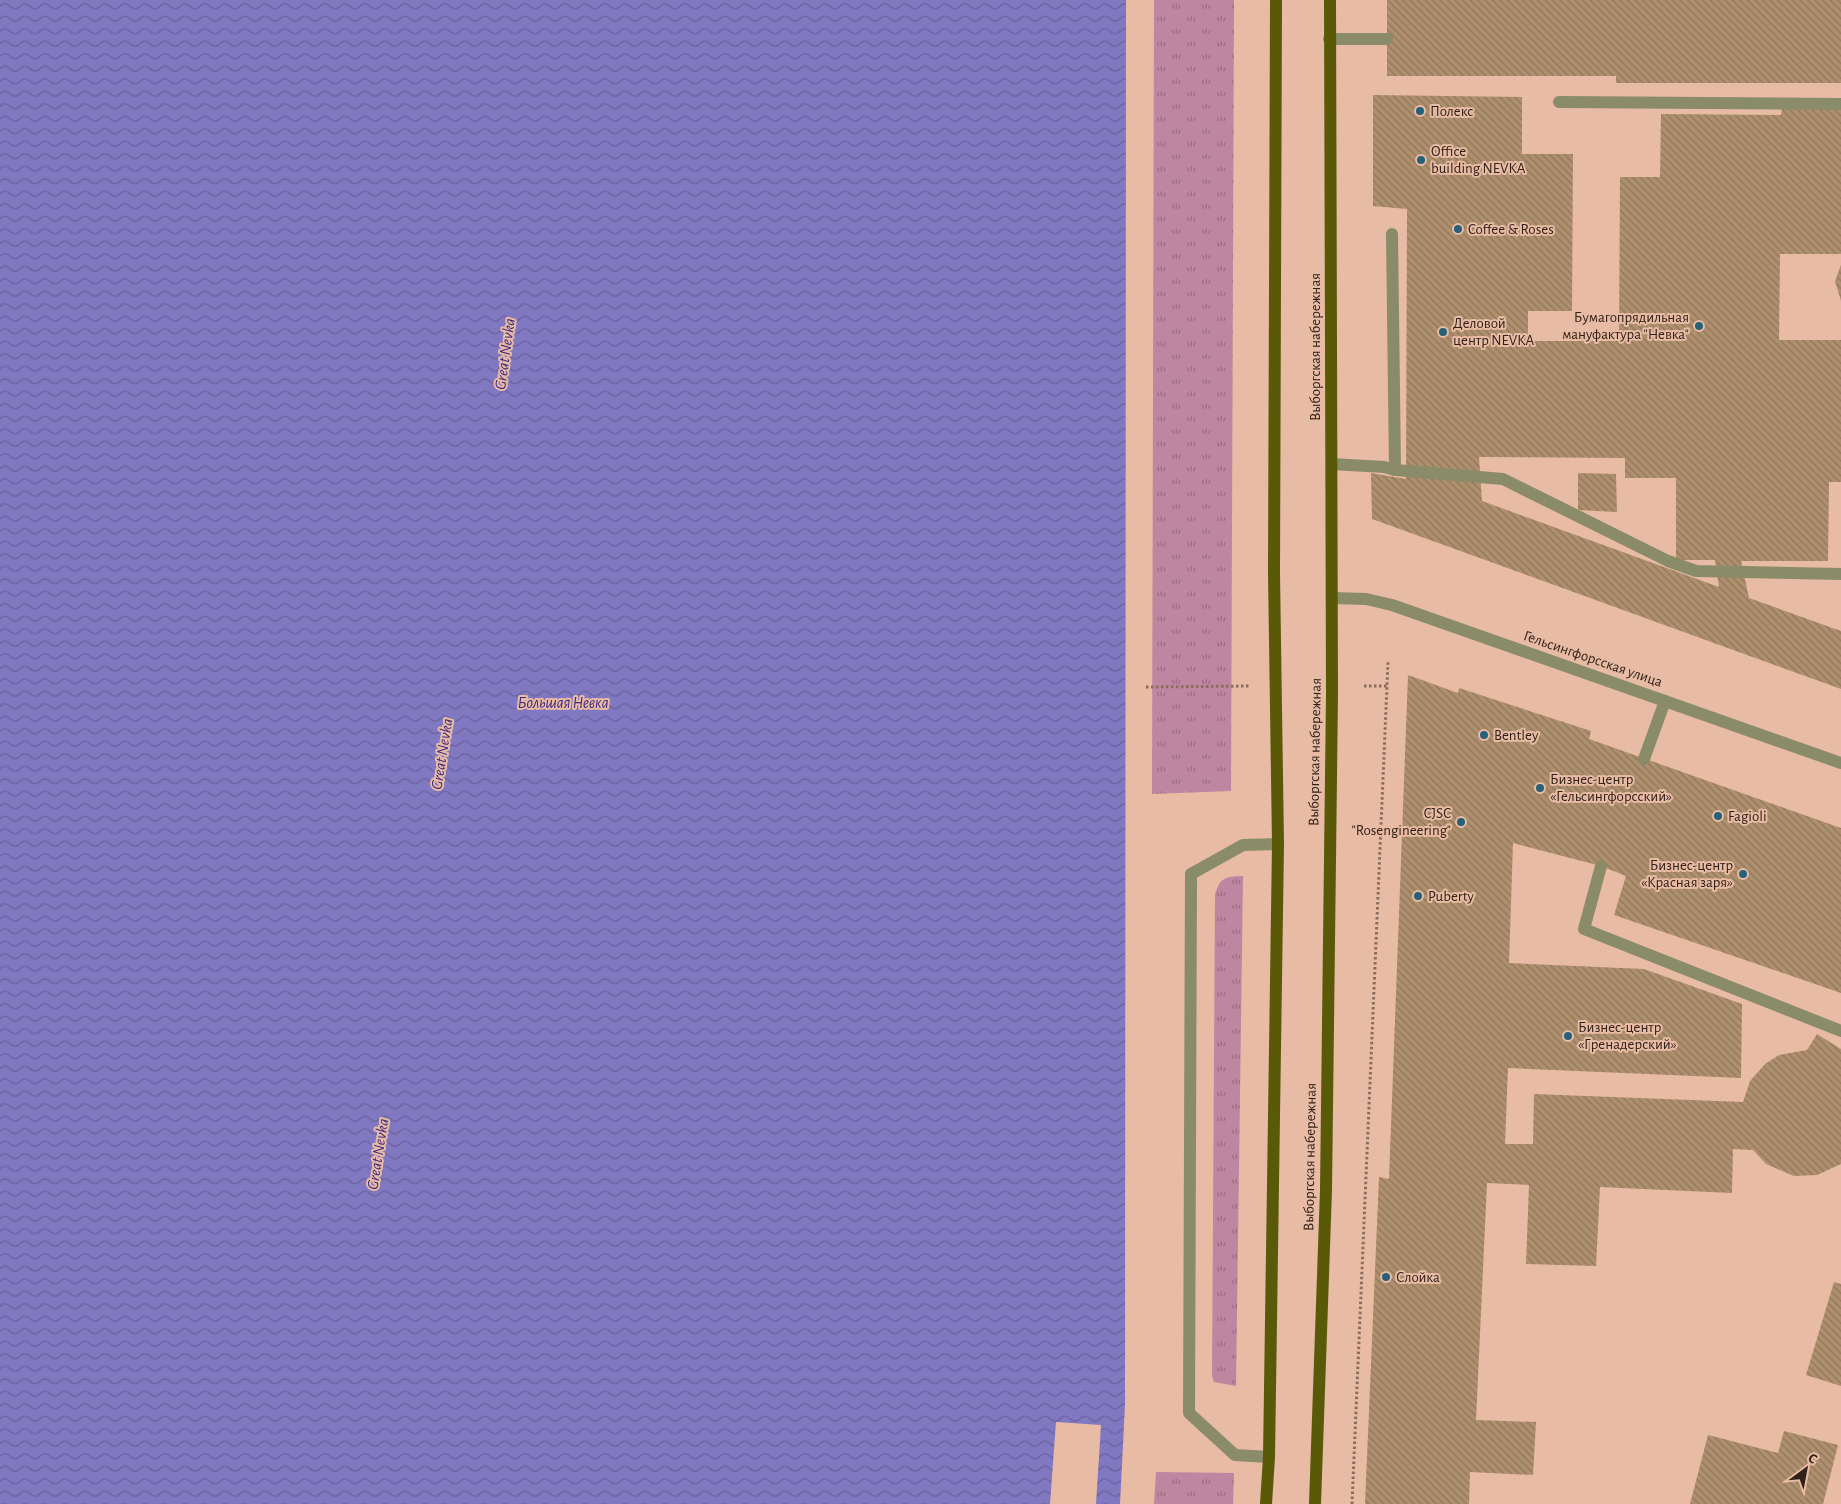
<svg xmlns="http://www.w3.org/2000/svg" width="1841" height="1504" viewBox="0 0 1841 1504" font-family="'Alegreya Sans',sans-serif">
	<defs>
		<pattern id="grass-tufts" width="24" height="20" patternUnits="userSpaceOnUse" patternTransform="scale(1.25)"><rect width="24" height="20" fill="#be86a1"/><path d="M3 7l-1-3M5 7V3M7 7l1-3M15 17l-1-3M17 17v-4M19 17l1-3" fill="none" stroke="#9b6d82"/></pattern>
		<pattern id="water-waves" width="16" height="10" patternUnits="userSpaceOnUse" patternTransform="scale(1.25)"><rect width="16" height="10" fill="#8178c2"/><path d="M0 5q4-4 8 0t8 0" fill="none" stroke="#6a629d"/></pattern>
		<pattern id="building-back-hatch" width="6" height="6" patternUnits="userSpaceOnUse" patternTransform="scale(1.25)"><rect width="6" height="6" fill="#af906e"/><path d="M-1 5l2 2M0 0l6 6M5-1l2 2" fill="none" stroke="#8f755a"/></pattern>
	</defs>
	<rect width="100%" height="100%" fill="#e8bba4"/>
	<!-- grass -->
	<g fill="url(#grass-tufts)">
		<polygon points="1154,0 1234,0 1231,791 1152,794"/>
		<path d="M1243,876L1236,1386L1214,1382L1212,1376L1215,895C1220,877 1225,877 1243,876Z"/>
		<polygon points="1156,1472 1234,1473 1233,1504 1154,1504"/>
	</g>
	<!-- water -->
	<polygon fill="url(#water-waves)" points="0,0 1126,0 1125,1405 1120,1504 0,1504"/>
	<!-- pier -->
	<polygon fill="#e8bba4" points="1056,1422 1101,1425 1096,1504 1050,1504"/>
	<!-- building -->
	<g fill="url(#building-back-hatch)" fill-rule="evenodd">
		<polygon points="1387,0 1841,0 1841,83 1616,83 1616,76 1387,76"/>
		<path d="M1373,95L1522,97V154H1573L1572,311H1528V341H1619L1620,177H1660L1661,114L1781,115L1783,101L1841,102V254H1780L1779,340H1841V482H1829L1828,561H1741L1749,598L1841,631V689L1372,519L1371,473L1406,479L1407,209L1373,206ZM1479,457L1625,458V478H1676V560H1715L1719,587L1482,501Z"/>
		<polygon points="1841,265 1841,301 1835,281"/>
		<polygon points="1578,473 1616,474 1617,512 1578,510"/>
		<polygon points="1408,675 1458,693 1459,688 1591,731 1589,739 1841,828 1841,993 1614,915 1626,876 1601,866 1513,843 1509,963 1644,969 1742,1004 1741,1078 1508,1068 1505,1144 1533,1144 1534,1094 1743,1102 1750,1081 1765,1064 1779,1055 1807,1050 1817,1034 1841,1049 1841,1164 1817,1175 1794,1176 1766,1164 1753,1150 1733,1149 1732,1193 1600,1187 1596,1266 1526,1264 1529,1185 1487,1183 1476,1420 1536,1422 1533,1475 1470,1472 1469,1504 1365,1504 1379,1177 1389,1179"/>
		<polygon points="1834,1282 1841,1284 1841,1386 1806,1375"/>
		<polygon points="1784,1431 1838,1445 1823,1504 1690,1504 1708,1435 1778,1453"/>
	</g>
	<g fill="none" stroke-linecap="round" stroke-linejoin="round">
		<!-- path -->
		<g stroke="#8b6d5d" stroke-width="3" stroke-dasharray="2.5 2.5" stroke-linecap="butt">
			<polyline points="1364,686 1387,686"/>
			<polyline points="1146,687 1250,686"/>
			<polyline points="1352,1504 1388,662"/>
		</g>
		<!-- service -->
		<g stroke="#8a8b68" stroke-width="12">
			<polyline points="1329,39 1387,39"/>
			<polyline points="1559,102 1841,104"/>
			<polyline points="1332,464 1384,467 1395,470 1392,234"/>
			<polyline points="1395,470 1503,479 1668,561 1696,571 1841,574"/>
			<polyline points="1644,759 1665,701"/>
			<polyline points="1601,866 1584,929 1841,1031"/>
			<polyline points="1269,1457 1235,1455 1189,1413 1191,874 1243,845 1278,844"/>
		</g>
		<!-- tertiary -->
		<polyline stroke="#8a8b68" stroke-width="12" points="1332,598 1366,599 1392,605 1841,763"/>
		<!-- primary -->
		<g stroke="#5a5908" stroke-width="12">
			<polyline points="1266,1504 1269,1457 1278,844 1274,573 1276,0"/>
			<polyline points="1315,1504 1326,1190 1332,694 1330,0"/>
		</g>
	</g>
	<!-- markers -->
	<g fill="#266179" stroke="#e8bba4" stroke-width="2">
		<circle cx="1420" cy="111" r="5"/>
		<circle cx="1421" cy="160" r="5"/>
		<circle cx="1458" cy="229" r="5"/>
		<circle cx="1699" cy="326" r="5"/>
		<circle cx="1443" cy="332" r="5"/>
		<circle cx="1484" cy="735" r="5"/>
		<circle cx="1540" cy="788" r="5"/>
		<circle cx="1718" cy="816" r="5"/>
		<circle cx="1461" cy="822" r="5"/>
		<circle cx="1743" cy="874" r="5"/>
		<circle cx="1418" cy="896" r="5"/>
		<circle cx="1568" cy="1036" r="5"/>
		<circle cx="1386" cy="1277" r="5"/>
	</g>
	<g text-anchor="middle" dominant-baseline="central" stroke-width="4" stroke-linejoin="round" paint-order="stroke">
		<!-- poi labels -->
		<g font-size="15" fill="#322119" stroke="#e8bba4" text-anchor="start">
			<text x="1430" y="111">Полекс</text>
			<text x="1431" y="151">Office<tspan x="1431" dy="17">building NEVKA</tspan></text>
			<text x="1468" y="229">Coffee &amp; Roses</text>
			<text x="1689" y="317" text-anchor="end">Бумагопрядильная<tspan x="1689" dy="17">мануфактура "Невка"</tspan></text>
			<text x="1453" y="323">Деловой<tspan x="1453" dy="17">центр NEVKA</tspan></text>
			<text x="1494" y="735">Bentley</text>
			<text x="1550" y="779">Бизнес-центр<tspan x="1550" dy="17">«Гельсингфорсский»</tspan></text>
			<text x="1451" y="813" text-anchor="end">CJSC<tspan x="1451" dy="17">"Rosengineering"</tspan></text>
			<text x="1728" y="816">Fagioli</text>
			<text x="1733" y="865" text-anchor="end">Бизнес-центр<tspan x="1733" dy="17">«Красная заря»</tspan></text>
			<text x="1428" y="896">Puberty</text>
			<text x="1578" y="1027">Бизнес-центр<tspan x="1578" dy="17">«Гренадерский»</tspan></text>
			<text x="1396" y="1277">Слойка</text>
		</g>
		<!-- street labels -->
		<g font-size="15" fill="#322119" stroke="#e8bba4">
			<text transform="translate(1315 347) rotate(-90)">Выборгская набережная</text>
			<text transform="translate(1593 659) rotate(19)">Гельсингфорсская улица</text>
			<text transform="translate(1315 752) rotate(-89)">Выборгская набережная</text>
			<text transform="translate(1310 1157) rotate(-89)">Выборгская набережная</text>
		</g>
		<!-- water labels -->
		<g font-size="16" font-style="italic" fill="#3e2880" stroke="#e8bba4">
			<text transform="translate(505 354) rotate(-82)">Great Nevka</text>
			<text x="563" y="703">Большая Невка</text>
			<text transform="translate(442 754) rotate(-81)">Great Nevka</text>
			<text transform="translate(378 1154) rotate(-81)">Great Nevka</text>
		</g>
	</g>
	<!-- north arrow -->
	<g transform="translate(1806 1469) rotate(32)" stroke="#e8bba4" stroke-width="4" paint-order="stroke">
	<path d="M0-4L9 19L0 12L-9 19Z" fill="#322119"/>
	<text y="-8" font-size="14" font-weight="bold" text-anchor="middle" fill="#322119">С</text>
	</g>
</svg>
